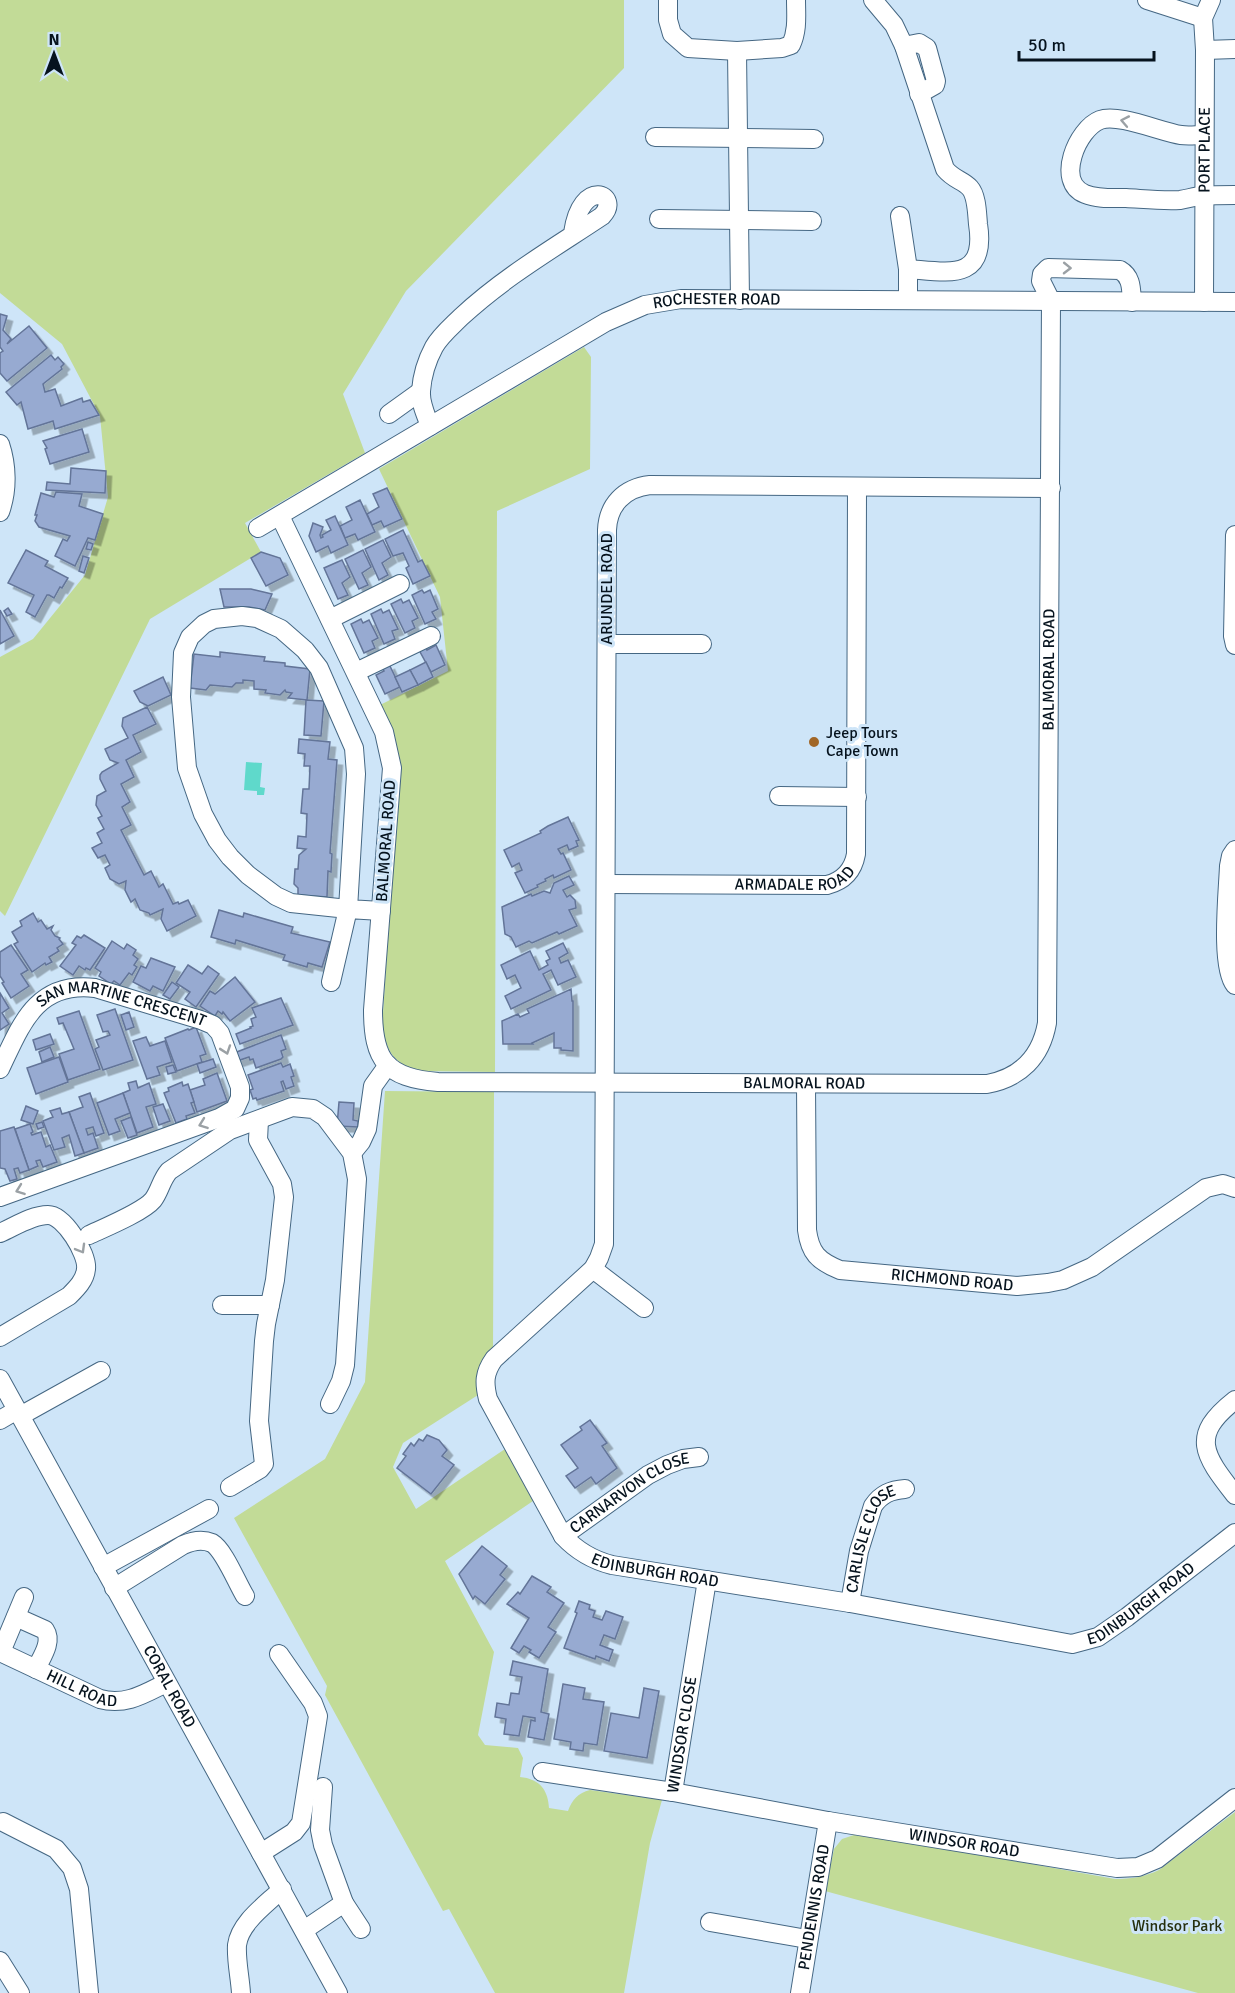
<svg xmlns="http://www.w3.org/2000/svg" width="1235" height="1993" viewBox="0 0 1235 1993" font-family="Signika,sans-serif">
	<defs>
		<filter id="shadow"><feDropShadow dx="5.5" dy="5.5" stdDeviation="0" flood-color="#0004"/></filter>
	</defs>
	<rect width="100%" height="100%" fill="#cee5f8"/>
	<!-- green -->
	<g fill="#c2db97">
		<polygon points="0,0 624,0 624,68 406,291 343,394 365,453 245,523 261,552 150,619 5,916 0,911 0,657 33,639 85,575 108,497 100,416 62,344 0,293"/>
		<path d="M584,347L591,357L590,469L497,511L495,1072L418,1071C394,1063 388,1053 382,1029L399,765L393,733L380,705L448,671L440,597L379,469Z"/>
		<path d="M385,1091L494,1092L493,1352C481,1366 474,1375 478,1395L403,1443L393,1467L416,1509L505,1449L533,1501L445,1561L494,1652L478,1735L485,1745L518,1748L523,1758L520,1777C540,1779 548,1790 549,1808L568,1811C572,1800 578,1793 590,1790L662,1800L650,1843L624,1993H495L449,1909L443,1911L325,1695L327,1686L234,1518L325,1459L365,1382Z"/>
		<path d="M1235,1812V1993H1198L825,1891L834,1849L842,1839L854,1835L913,1843L1115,1879C1131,1879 1144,1877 1159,1870Z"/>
	</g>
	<!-- water -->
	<polygon fill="#5fd9cb" points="246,762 262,763 260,787 265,788 264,795 257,795 257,791 244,790"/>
	<!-- building -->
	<g fill="#97aad1" stroke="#637498" stroke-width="1.5" filter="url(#shadow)">
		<polygon points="0,314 7,316 3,330 11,339 7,344 29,326 47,348 7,381 0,373 0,353 3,351 0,347"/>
		<polygon points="51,355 55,360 58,357 64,364 61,367 62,369 43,384 45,392 55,389 61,406 82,398 83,402 90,400 99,415 55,429 53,421 28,429 21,402 17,405 6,392"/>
		<polygon points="82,429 89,452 50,464 45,449 47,448 43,441"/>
		<polygon points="71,468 106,471 105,493 46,490 47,482 70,484"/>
		<polygon points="387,488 402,519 384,527 381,521 372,525 367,514 379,507 373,494"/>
		<polygon points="56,492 82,494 79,506 103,514 95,540 88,538 75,566 55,556 63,539 67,541 70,536 39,527 35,521 37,515 35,515 41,493 54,497"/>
		<polygon points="360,500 375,532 358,540 355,534 345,538 340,526 352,520 346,507"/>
		<polygon points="335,516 348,545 331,553 328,546 316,552 309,536 313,523 323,527 320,535 321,538 323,537 322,535 331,530 326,520"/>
		<polygon points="403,530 418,562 422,560 430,576 413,584 406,568 409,566 403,553 393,556 385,539"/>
		<polygon points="383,540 391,557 382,563 388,575 379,580 365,549"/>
		<polygon points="88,542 93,544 91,550 86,549"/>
		<polygon points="26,550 48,561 45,566 68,578 62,588 60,587 54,598 49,595 47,595 35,617 26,612 34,595 8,583"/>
		<polygon points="363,550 371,567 362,573 368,585 359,589 345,559"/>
		<polygon points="261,552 280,558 288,575 266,586 251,558"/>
		<polygon points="83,556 89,558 84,573 79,571"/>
		<polygon points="342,560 350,577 342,583 348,595 338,599 324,568"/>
		<polygon points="220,589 251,589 272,594 265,610 249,607 224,607"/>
		<polygon points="422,590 424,593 430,590 438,609 432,612 436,619 425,624 412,595"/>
		<polygon points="401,599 403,603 409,600 418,618 412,621 415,628 405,633 391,604"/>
		<polygon points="8,608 12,614 7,616 4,611"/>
		<polygon points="381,609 383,613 389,610 398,629 392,631 395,639 384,644 371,614"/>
		<polygon points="0,610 14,636 0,644"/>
		<polygon points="361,619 363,623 369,620 378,638 372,641 375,648 364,653 351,624"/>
		<polygon points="436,645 445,665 431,672 419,650 426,646 427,650"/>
		<polygon points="220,652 265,657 264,661 285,663 285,666 310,669 307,700 288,698 292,693 286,692 285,690 280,695 265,693 266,690 254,689 254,681 243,680 243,683 236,683 232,687 210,685 206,690 190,688 194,654 220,657"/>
		<polygon points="426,662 433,677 418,685 410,670"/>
		<polygon points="389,664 400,687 385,694 376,675 384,671 382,668"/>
		<polygon points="410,670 418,685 402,692 395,677"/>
		<polygon points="163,677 171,695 148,706 140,702 134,691"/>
		<polygon points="306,700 324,701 321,736 304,735"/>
		<polygon points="147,707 156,724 133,735 141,752 126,760 134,777 121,784 130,802 122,807 131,825 121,830 144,875 151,871 159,887 163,884 173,904 178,902 179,904 188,900 196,916 167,931 161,919 163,909 150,915 149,913 140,910 135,899 131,902 125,890 126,881 119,884 110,879 105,868 110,865 105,855 98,858 92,848 102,843 97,833 104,829 98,818 102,816 96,805 97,796 106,791 100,779 100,775 102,772 118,763 110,760 105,749 128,738 122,726 123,718"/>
		<polygon points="299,739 330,742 328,759 337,760 330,853 332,854 331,872 328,871 327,897 298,895 298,888 294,884 295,869 298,869 299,855 306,849 297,848 298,836 306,837 307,814 301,813 303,789 309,789 310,766 304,766 305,754 298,753"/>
		<polygon points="568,817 579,840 576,841 578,846 569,850 567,845 558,849 561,854 563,853 571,870 554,878 553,875 545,879 546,881 537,885 538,887 525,893 515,873 522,870 519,863 512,867 504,850 541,833 540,831 548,826"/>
		<polygon points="569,876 574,885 563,890 567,897 570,895 575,900 576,908 569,910 577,926 559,934 557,932 532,943 529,941 516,947 511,937 505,934 502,907 531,894 532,896 544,891 550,893 554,883"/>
		<polygon points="219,910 243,917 244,913 293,927 291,933 330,942 322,967 308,963 307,967 283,960 285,955 236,940 235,944 211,937"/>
		<polygon points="33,913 38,922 41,920 47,929 53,926 51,930 55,936 60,938 59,939 63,944 57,948 59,951 49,957 52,962 46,965 45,963 32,972 14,944 18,942 12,932 22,926 20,921"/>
		<polygon points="84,935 105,948 90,970 86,968 85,970 79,966 73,975 60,966 76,945 72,943 77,936 81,938"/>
		<polygon points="112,941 124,949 127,944 136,950 133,955 138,959 134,965 137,967 132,975 129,973 120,985 114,981 111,984 99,976 101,972 95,968"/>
		<polygon points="563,943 568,953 559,958 561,963 568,960 576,977 558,985 551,970 543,974 551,990 511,1009 505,996 521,988 515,975 507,979 501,965 530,951 539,970 548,965 546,961 550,959 546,951"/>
		<polygon points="11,945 28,970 21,974 29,986 11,998 2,983 4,982 0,976 0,952"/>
		<polygon points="151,958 175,967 163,991 153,986 150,991 133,982 141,966 146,968"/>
		<polygon points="188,965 202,974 208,966 219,974 196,1007 185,999 190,992 176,983"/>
		<polygon points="235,977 255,1002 230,1021 223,1012 222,1014 218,1011 215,1016 200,1006 210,991 215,994"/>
		<polygon points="172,982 179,987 170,999 163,995"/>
		<polygon points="571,989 572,1001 573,1001 573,1051 561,1050 561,1048 554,1048 554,1033 532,1043 533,1044 503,1044 502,1021 518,1014 520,1017 529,1013 527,1009"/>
		<polygon points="0,993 9,1008 2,1013 9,1024 0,1030"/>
		<polygon points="281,998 293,1025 240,1044 236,1034 251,1028 250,1027 253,1026 251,1019 256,1017 252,1008"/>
		<polygon points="115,1009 133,1060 103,1070 95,1049 99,1047 96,1040 110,1035 108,1031 103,1032 97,1015"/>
		<polygon points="79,1011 100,1069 68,1080 59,1054 74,1049 63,1023 59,1024 57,1018"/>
		<polygon points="129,1012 134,1027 126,1030 121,1015"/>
		<polygon points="196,1027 206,1054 200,1056 202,1062 177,1071 165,1038 188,1029 189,1030"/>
		<polygon points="50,1034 54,1044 36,1050 33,1040"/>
		<polygon points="281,1035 286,1049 281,1051 283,1057 281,1059 256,1068 253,1059 250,1060 249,1057 237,1061 234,1053"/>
		<polygon points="146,1037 150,1046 165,1041 172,1062 157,1067 160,1075 147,1079 133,1041"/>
		<polygon points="50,1047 54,1057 42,1062 39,1052"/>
		<polygon points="59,1057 68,1082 36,1094 27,1068"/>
		<polygon points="213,1059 216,1067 200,1073 197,1064"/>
		<polygon points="281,1063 283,1067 290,1064 294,1076 291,1077 294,1086 286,1089 283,1081 281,1082 284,1091 257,1100 256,1098 253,1099 250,1090 253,1089 248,1075"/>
		<polygon points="173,1065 176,1072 168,1074 166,1067"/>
		<polygon points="217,1073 227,1101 197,1112 190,1090 205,1085 203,1079"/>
		<polygon points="136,1081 138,1088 149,1083 156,1104 146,1107 153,1127 137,1133 123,1093 130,1090 128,1083"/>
		<polygon points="182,1082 183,1086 188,1084 194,1102 191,1103 195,1113 186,1116 187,1119 176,1123 164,1093 169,1091 168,1088"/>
		<polygon points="90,1093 104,1133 96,1136 93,1127 86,1129 88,1135 93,1133 98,1148 84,1153 69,1112 83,1107 79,1097"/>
		<polygon points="123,1093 130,1113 115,1119 120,1131 109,1135 97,1103"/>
		<polygon points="339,1102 354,1103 353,1120 358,1121 358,1127 337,1126"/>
		<polygon points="163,1104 170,1121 159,1125 153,1107"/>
		<polygon points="26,1106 38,1111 33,1124 21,1120"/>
		<polygon points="60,1108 62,1114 69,1112 84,1153 75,1156 69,1135 62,1138 65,1147 54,1150 43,1121 53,1117 50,1111"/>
		<polygon points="131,1117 137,1135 128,1138 121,1121"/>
		<polygon points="42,1122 44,1127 38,1129 36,1124"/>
		<polygon points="30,1124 33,1132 31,1133 32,1135 41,1132 46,1147 50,1145 57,1162 43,1167 40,1160 36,1161 38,1166 29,1170 15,1129"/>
		<polygon points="14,1127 29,1170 20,1173 18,1168 14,1169 17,1179 10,1181 5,1169 0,1168 0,1131"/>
		<polygon points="590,1420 607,1443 602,1446 617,1468 596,1484 591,1477 575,1488 566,1476 578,1468 561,1445 582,1430 580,1427"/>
		<polygon points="427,1435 439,1440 447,1450 442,1456 454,1465 431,1494 397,1468 406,1456 403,1454 411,1443 414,1446 419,1439 423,1441"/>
		<polygon points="482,1546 507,1566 500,1575 505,1579 485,1604 475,1596 473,1599 459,1574"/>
		<polygon points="532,1576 551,1587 547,1592 564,1603 548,1627 556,1632 539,1658 529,1652 531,1650 524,1646 519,1653 511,1648 529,1618 507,1604 518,1592 520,1594"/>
		<polygon points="579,1601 590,1605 589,1609 595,1611 593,1617 602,1620 606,1611 623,1617 615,1639 604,1635 600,1645 613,1650 609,1661 596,1656 595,1659 564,1648 577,1613 575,1612"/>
		<polygon points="513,1661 548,1669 541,1712 549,1714 544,1740 528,1737 531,1720 535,1721 535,1718 523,1716 519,1736 504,1734 506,1719 495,1717 497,1703 509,1705 511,1693 519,1694 522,1677 510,1675"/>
		<polygon points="563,1684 585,1688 583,1699 604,1702 597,1745 584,1743 583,1751 570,1749 571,1742 554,1739"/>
		<polygon points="644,1688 659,1691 647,1758 604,1751 611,1713 639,1718"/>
	</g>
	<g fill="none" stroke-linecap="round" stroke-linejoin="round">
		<!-- minor casing -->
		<g stroke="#456783" stroke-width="20">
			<g id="minor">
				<path d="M668,0V20L672,34L688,48L737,51L782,48L791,45C798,30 796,15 796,0"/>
				<path d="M873,0L894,25L904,46L945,169C954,180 963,180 970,188C977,196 977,214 978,224C987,282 948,272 908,269"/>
				<polyline points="1147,0 1203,18"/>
				<polyline points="904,46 919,43 927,48 936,81 935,85 919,94"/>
				<polyline points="1205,50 1235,49"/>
				<polyline points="737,51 740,300"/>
				<path d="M1204,135C1196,135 1188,136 1181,135C1161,132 1118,113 1100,120C1077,129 1055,182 1085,194C1097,199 1112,198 1126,198C1144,199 1162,201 1180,200C1188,199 1195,196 1203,196C1213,195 1224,195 1235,195"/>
				<polyline points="655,137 814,139"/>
				<polyline points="900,216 908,269 908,300"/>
				<polyline points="659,219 812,221"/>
				<path id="s1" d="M1204,302L1205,50L1203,18L1211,0"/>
				<polyline points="389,414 421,391"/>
				<path d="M430,426C426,415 420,403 421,391C422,377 427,360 434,347C440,336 452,326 461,317C504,277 554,248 602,216C622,195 581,176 573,233"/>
				<path d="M0,444C7,465 8,490 0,512"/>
				<path id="s2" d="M1051,488L650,485C624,488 608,505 607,530L604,1244L599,1258L593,1269L494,1359C484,1373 484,1383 488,1399L563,1536C577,1551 592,1560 612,1565L850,1603L1072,1644L1098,1637L1127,1617L1235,1533"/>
				<path id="s3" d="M280,516L384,732L392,768L373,1010C373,1060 386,1078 438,1082L987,1084C1020,1078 1041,1057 1047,1023L1051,301L1041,281L1042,274L1048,268L1120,270C1132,277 1131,289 1132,302"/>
				<path id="s4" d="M258,528L606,322L645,305L681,299L1235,302"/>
				<polyline points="1235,535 1233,636 1235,645"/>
				<polyline points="330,619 400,584"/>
				<polyline points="607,644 702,644"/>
				<polyline points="356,672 431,636"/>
				<polyline points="779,796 857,797"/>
				<path d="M1235,850L1231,856L1229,866C1228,892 1220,967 1235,985"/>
				<path id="s5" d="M606,884L827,885C843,881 853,871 856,854L857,487"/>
				<polyline points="331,982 348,909 356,774 354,748 319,668 305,650 281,629 257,618 242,616 214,619 204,624 190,637 183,653 181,697 187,768 203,814 217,840 230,857 248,875 276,896 291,903 348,909 381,911"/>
				<path id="s6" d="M0,1069C21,1025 36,981 95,988L201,1020L213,1025L220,1033L240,1087V1098L235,1109L219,1118L0,1197"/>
				<path id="s7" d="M806,1084L807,1230C810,1253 818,1261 840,1270L1017,1286L1048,1283L1063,1280L1092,1267L1206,1188L1223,1184L1235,1188"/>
				<polyline points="352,1153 361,1142 367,1129 373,1086 388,1065"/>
				<path d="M0,1233C14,1227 32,1215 48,1215C64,1215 88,1254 86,1269C85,1280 77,1288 69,1296L0,1337"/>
				<path d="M89,1235C104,1228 143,1212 153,1200C160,1191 161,1180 169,1171L230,1130L292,1107L313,1109L325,1117L352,1153L357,1179L345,1365L341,1381L330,1404"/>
				<polyline points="593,1269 644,1308"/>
				<polyline points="222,1305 270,1305"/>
				<path id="s8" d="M0,1379L338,1993"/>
				<path d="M1235,1400C1189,1436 1204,1455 1235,1495"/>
				<polyline points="20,1416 101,1371"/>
				<polyline points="0,1420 17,1410"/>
				<polyline points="230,1487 260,1469 264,1464 259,1421 264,1341 266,1324 275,1280 284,1197 282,1184 258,1140 259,1120"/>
				<path id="s9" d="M563,1536L648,1475L667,1465L683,1459L699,1457"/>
				<polyline points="103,1567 209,1509"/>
				<path d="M114,1588L183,1545C192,1541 203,1539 212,1543C224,1550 237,1583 245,1596"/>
				<path id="s10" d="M850,1603L859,1551L873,1506C881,1494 891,1490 905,1489"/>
				<path d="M16,1617L45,1630C53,1642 41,1658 36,1669"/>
				<path id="s11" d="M0,1652L100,1699C125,1706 144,1694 166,1683"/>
				<polyline points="1,1652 24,1597"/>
				<path id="s12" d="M542,1772L673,1792L828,1821L1117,1868L1138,1867L1157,1859L1235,1798"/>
				<path id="s13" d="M673,1792L707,1580"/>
				<polyline points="3,1822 56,1849 72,1868 79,1889 89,1993"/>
				<polyline points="261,1853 294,1832 301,1823 318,1716 313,1703 279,1654"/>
				<polyline points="344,1903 361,1929"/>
				<polyline points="710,1922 807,1939"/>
				<polyline points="304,1930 344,1903 323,1845 320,1830 323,1787"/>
				<polyline points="0,1961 20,1993"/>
				<path d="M241,1993C240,1977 236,1960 237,1945C240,1922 267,1904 282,1889"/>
				<path id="s14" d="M800,1993L828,1821"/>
			</g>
		</g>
		<!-- minor -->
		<use href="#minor" stroke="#fff" stroke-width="18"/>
	</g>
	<!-- one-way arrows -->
	<defs><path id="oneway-chevron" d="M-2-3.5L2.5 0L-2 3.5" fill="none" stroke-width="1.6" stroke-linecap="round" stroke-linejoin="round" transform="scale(1.5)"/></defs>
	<g stroke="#9ba1a5">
		<use href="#oneway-chevron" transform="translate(1125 121) rotate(-169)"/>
		<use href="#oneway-chevron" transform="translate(1067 268) rotate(1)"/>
		<use href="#oneway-chevron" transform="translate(226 1050) rotate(71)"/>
		<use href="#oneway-chevron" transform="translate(203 1124) rotate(160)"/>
		<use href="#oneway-chevron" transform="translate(20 1190) rotate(160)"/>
		<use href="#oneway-chevron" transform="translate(81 1249) rotate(60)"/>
	</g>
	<!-- markers -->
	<circle fill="#a16626" stroke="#cee5f8" stroke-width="2" cx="814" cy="742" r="6"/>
	<g text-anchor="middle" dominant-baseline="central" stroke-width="6" stroke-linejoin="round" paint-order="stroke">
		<!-- street labels -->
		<g font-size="16" fill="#06131e" stroke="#cee5f8">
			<text stroke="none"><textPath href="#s1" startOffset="152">PORT PLACE</textPath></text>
			<text stroke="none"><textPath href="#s4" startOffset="519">ROCHESTER ROAD</textPath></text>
			<text transform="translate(607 589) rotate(-90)">ARUNDEL ROAD</text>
			<text stroke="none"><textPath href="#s3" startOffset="1626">BALMORAL ROAD</textPath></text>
			<text transform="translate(386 841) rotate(-86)">BALMORAL ROAD</text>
			<text stroke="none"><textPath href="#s5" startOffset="190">ARMADALE ROAD</textPath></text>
			<text stroke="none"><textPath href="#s6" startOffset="164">SAN MARTINE CRESCENT</textPath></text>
			<text stroke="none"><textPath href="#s3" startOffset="998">BALMORAL ROAD</textPath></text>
			<text stroke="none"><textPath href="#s7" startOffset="314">RICHMOND ROAD</textPath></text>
			<text stroke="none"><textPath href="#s9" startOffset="80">CARNARVON CLOSE</textPath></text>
			<text stroke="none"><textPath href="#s10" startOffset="69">CARLISLE CLOSE</textPath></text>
			<text stroke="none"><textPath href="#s2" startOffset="1644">EDINBURGH ROAD</textPath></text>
			<text stroke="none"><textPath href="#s2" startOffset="2148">EDINBURGH ROAD</textPath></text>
			<text stroke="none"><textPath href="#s11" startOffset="90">HILL ROAD</textPath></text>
			<text stroke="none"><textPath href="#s8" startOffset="351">CORAL ROAD</textPath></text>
			<text stroke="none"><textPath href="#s13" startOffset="58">WINDSOR CLOSE</textPath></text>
			<text stroke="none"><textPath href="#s12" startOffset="428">WINDSOR ROAD</textPath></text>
			<text stroke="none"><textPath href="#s14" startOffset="87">PENDENNIS ROAD</textPath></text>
		</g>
		<!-- poi labels -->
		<g font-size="16" fill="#06131e" stroke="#cee5f8" text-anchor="start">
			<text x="826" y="733">Jeep Tours<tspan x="826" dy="18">Cape Town</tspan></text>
		</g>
		<!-- park labels -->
		<g font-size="16" fill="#26300e" stroke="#cee5f8">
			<text x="1177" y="1926">Windsor Park</text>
		</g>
	</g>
	<!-- north arrow -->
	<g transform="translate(54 54)" stroke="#cee5f8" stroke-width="4.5" paint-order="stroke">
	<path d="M0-4.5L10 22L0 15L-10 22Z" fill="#06131e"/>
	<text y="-9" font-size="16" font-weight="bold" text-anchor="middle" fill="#06131e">N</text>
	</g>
	<!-- scale -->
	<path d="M1019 51v9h135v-9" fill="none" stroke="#06131e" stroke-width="3"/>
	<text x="1028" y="51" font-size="18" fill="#06131e" stroke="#cee5f8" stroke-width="4.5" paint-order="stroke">50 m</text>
</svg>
